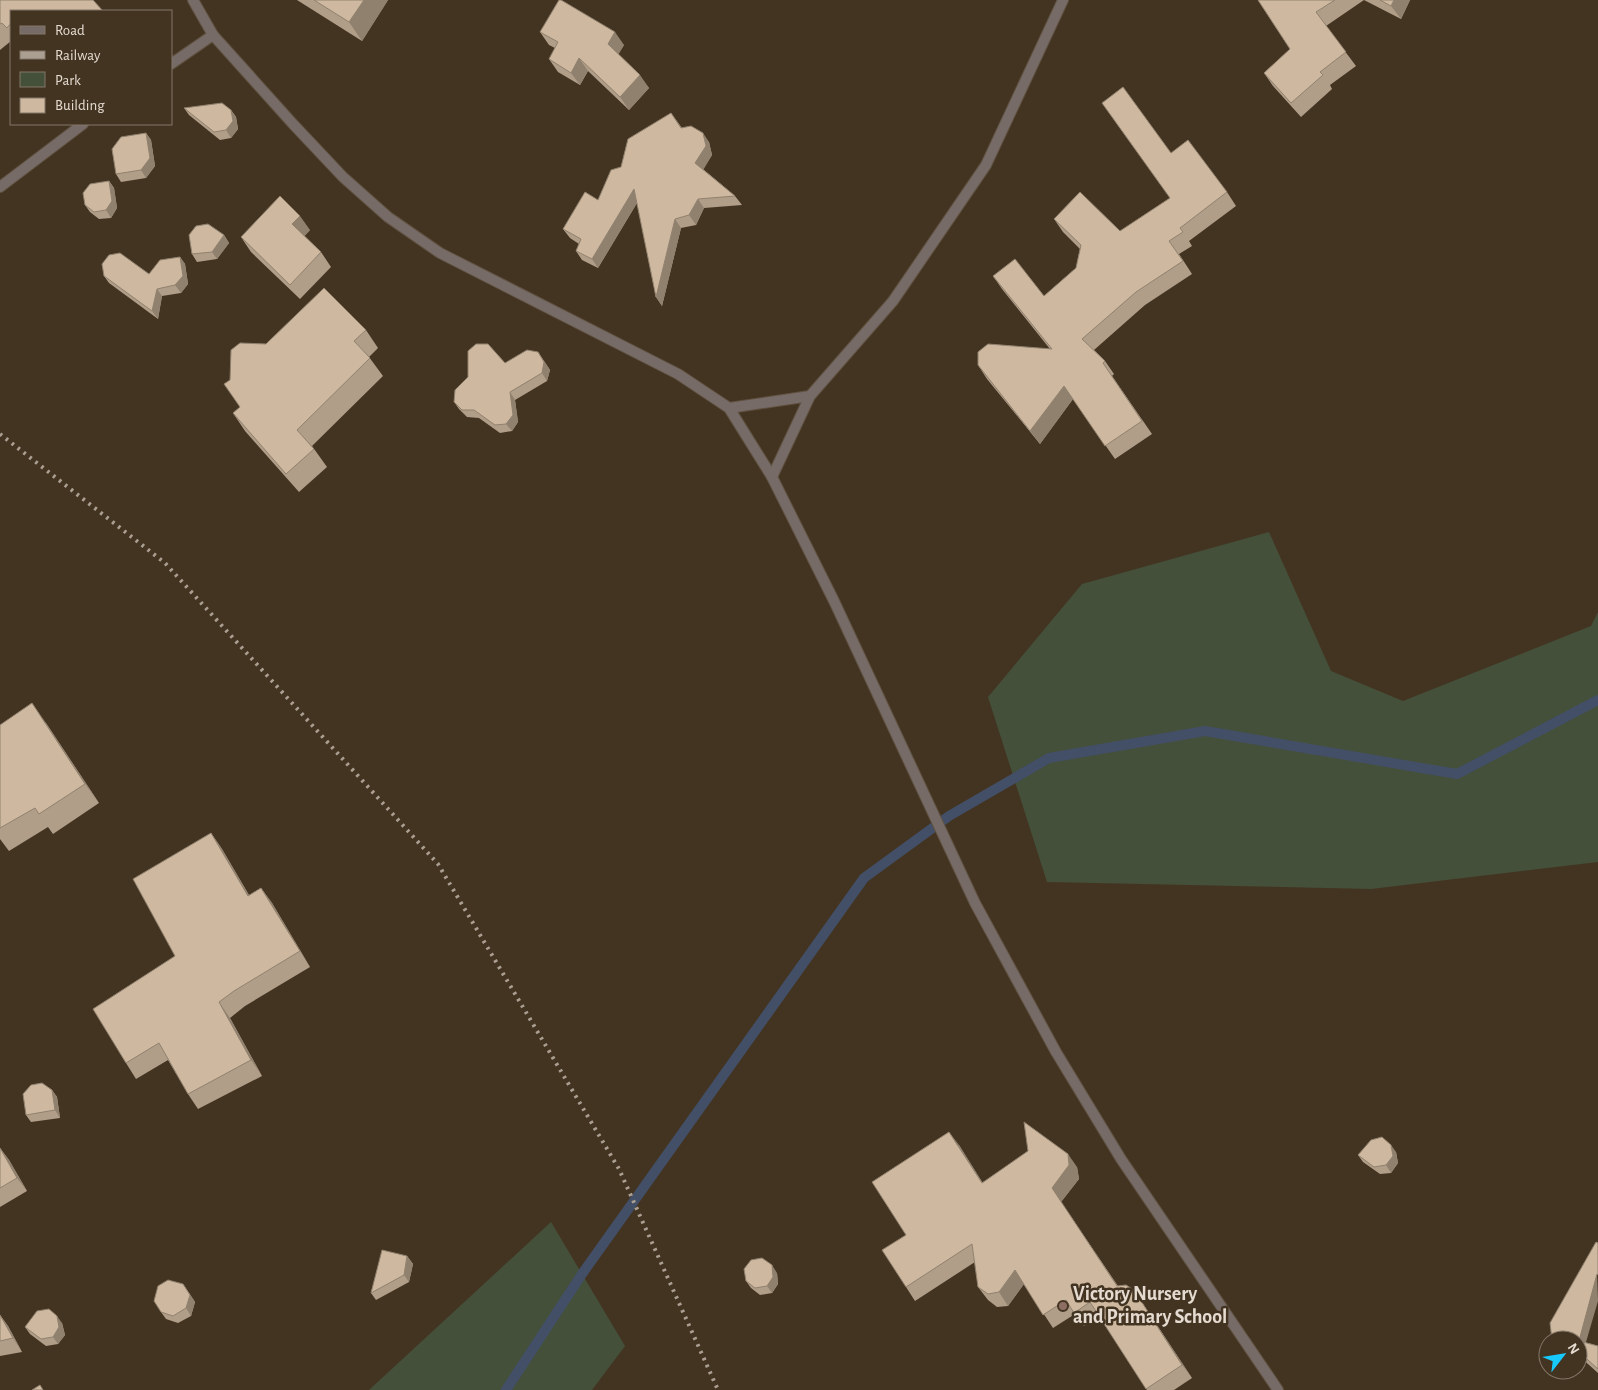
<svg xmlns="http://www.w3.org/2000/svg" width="1598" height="1390" viewBox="0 0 1598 1390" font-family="'Alegreya Sans',sans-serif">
	<rect width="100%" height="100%" fill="#433422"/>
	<!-- green -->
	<g fill="#445039">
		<polygon points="1269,532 1331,671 1403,701 1591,626 1598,612 1598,862 1371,889 1047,882 988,697 1082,584"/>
		<polygon points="551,1222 625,1346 592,1390 369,1390"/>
	</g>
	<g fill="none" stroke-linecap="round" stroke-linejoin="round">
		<!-- stream -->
		<polyline stroke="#434f67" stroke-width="10" points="506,1390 582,1274 864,878 949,816 1049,758 1205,731 1457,774 1598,700"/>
		<!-- street casing -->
		<g stroke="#605241" stroke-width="12">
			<g id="street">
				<polyline points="193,0 213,35 293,124 343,177 388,217 440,253 678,374 729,408 772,477 834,601 975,903 1056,1052 1121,1159 1278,1390"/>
				<polyline points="171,64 213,35"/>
				<polyline points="0,187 83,124"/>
				<polyline points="729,408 810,396"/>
				<polyline points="772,477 810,396 893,301 986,165 1063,0"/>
			</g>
		</g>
		<!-- street -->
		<use href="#street" stroke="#776b67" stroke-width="10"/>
		<!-- rail -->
		<polyline stroke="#ab9f92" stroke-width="4" stroke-dasharray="2.5 5" stroke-linecap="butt" points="0,434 165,563 438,864 619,1169 718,1390"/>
	</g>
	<!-- wall -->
	<g fill="#b19e89">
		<polygon points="0,0 11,11 11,41 0,50"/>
		<polygon points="297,0 388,0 362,41"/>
		<polygon points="1258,0 1410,0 1401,19 1364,0 1326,26 1356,66 1330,85 1332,89 1301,117 1273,86 1264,73 1290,49"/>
		<polygon points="540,32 624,45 618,54 649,88 629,110 588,71 580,85 558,72 549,59 555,48 549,45"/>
		<polygon points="184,108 231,110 236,117 238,129 231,138 220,140 189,115"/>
		<polygon points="671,113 682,128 709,142 712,155 703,169 735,196 742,205 704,208 696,225 681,228 662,306 656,297 637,203 598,268 582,260 576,251 579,244 570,238 563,229 598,200 621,167"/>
		<polygon points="146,133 151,140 155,166 146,178 121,182 116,174"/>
		<polygon points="1171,153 1227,192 1236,206 1189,241 1192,246 1179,254 1192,274 1145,305 1094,350 1105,361 1114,374 1112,376 1152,434 1115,459 1073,399 1040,444 987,379 978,365 1050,349 1002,289 993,276 1044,296 1076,268 1080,249 1063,232 1054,219 1120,231 1170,198"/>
		<polygon points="109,181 114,188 117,208 111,218 99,219 90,212 85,205"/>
		<polygon points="310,230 304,236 321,252 331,267 300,299 251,252 241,237"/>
		<polygon points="224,235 229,243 217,259 197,262 192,254"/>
		<polygon points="180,257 185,264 188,284 181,293 162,296 158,319 109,283 104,276 149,274"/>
		<polygon points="366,330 378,348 369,357 383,376 312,446 327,467 299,492 245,431 233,413 240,407 230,380 266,344"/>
		<polygon points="538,352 550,370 547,381 515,400 518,422 512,431 500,433 479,418 467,417 459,409 454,402 505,363"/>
		<polygon points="46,723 99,803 53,834 48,827 9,851 0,839 0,725"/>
		<polygon points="211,833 222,849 249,895 261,888 272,903 310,967 245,1006 230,1018 262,1076 198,1109 188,1094 168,1060 136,1079 126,1063 175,956"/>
		<polygon points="52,1090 57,1097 60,1118 31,1122 26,1115"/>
		<polygon points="959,1145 982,1182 1077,1167 1079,1179 1061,1202 1118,1286 1143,1304 1192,1378 1174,1390 1147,1390 1099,1316 1084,1326 1075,1314 1053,1328 1024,1284 1008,1306 997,1307 988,1300 978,1287 975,1262 915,1301 906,1287 906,1235"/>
		<polygon points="0,1148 9,1160 27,1191 0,1207"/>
		<polygon points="1396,1152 1398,1163 1391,1173 1380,1174 1363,1162 1358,1155"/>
		<polygon points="407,1256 413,1264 409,1282 376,1300 371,1293"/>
		<polygon points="777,1273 778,1284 772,1293 760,1295 751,1288 746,1281"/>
		<polygon points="183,1284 195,1302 191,1316 178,1323 166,1319 161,1312"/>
		<polygon points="0,1315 8,1326 22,1352 0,1356"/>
		<polygon points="62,1323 65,1335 58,1344 46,1346 30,1334 25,1327"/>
		<polygon points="1578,1340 1598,1346 1598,1373 1579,1356 1578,1356"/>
	</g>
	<!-- shaded-wall -->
	<g fill="#90816f">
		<polygon points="364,0 388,0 362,41 349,22"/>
		<polygon points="1394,0 1410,0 1401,19 1391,6"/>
		<polygon points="615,32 624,45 617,57 608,44"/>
		<polygon points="579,58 588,71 580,85 571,73"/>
		<polygon points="640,75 649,88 629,110 620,97"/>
		<polygon points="231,110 236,117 238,129 231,138 226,130"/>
		<polygon points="146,133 151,140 155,166 146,178 141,170"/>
		<polygon points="703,133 709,142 712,155 702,172 695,163"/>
		<polygon points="109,181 114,188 117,208 111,218 106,210"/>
		<polygon points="634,189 640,198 598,268 592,259"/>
		<polygon points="698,199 704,208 696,225 689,215"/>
		<polygon points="300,216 310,230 302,239 292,224"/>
		<polygon points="675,219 681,228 662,306 656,297"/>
		<polygon points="224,235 229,243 217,259 212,252"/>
		<polygon points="180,257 185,264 188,284 181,293 175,285"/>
		<polygon points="157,289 162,296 158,319 152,311"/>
		<polygon points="538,352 550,370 547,381 542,373"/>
		<polygon points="1064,386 1073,399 1040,444 1030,431"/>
		<polygon points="510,392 515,400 518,422 512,431 506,424"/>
		<polygon points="32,703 46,723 99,803 85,784"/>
		<polygon points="211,833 222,849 258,911 248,896"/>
		<polygon points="261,888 272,903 310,967 300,951"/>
		<polygon points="219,1002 230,1018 262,1076 251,1060"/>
		<polygon points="52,1090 57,1097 60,1118 55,1110"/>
		<polygon points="949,1132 959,1145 991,1196 982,1183"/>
		<polygon points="1391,1145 1396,1152 1398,1163 1391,1173 1386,1165"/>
		<polygon points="0,1148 9,1160 27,1191 17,1178"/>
		<polygon points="1068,1154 1077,1167 1079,1179 1061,1202 1052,1188"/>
		<polygon points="407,1256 413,1264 409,1282 404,1275"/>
		<polygon points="772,1265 777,1273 778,1284 772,1293 767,1286"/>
		<polygon points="1015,1270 1024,1284 1008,1306 999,1292"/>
		<polygon points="1597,1274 1598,1301 1584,1349 1579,1341"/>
		<polygon points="183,1284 195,1302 191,1316 186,1308"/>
		<polygon points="1134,1290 1143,1304 1192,1378 1182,1365"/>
		<polygon points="0,1315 8,1326 22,1352 13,1338"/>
		<polygon points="57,1316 62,1323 65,1335 58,1344 53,1337"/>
	</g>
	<!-- building -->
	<g fill="#ceb89f" stroke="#90816f">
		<polygon points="0,0 93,0 103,11 11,11 11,23 7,28 2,23 0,24"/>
		<polygon points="314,0 364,0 349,22"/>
		<polygon points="559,0 561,0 615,32 608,44 640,75 620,97 579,58 571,73 549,59 558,42 540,32"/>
		<polygon points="1258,0 1335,0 1316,12 1346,52 1320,72 1323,75 1291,103 1264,73 1290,49"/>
		<polygon points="1380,0 1394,0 1391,6"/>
		<polygon points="1123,87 1171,153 1188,140 1227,192 1180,228 1183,232 1169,241 1183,261 1136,292 1082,339 1105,361 1103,363 1142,421 1105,446 1064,386 1030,431 978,365 978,352 988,344 1052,349 993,276 1015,259 1044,296 1076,268 1081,245 1054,219 1080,192 1120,231 1170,198 1102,103"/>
		<polygon points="222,103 231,110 233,121 226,130 214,132 184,108"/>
		<polygon points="671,113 681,128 691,126 703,133 706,146 695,163 735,196 698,199 689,215 675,219 656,297 634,189 592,259 576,251 581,239 563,229 585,192 598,200 611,170 621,167 628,139"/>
		<polygon points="146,133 150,158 141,170 116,174 112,149 121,137"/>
		<polygon points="109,181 112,201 106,210 94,212 85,205 83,193 90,184"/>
		<polygon points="280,196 300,216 292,224 321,252 290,285 241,237"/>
		<polygon points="208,224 224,235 212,252 192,254 189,235 196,226"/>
		<polygon points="120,253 149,274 160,260 180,257 183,276 175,285 157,289 152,311 104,276 102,264 109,255"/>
		<polygon points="324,288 366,330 354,341 370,358 297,430 314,449 286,474 233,413 240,407 224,384 230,380 231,350 240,343 266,344"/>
		<polygon points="476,344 488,344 505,363 527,350 538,352 544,362 542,373 510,392 513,415 506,424 495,425 474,410 462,410 454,402 455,390 468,377 468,351"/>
		<polygon points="32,703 85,784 39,814 35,808 0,828 0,725"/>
		<polygon points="211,833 248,896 261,888 300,951 234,991 219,1002 251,1060 188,1094 159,1043 126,1063 93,1009 175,956 133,879"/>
		<polygon points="42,1083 52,1090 55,1110 26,1115 23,1094 31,1085"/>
		<polygon points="1024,1122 1068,1154 1069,1165 1052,1188 1117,1286 1126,1285 1134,1290 1182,1365 1146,1389 1090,1302 1074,1313 1066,1300 1043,1315 1015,1270 999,1292 988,1294 978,1287 972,1244 906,1287 882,1250 906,1235 872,1182 949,1132 982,1183 1028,1151"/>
		<polygon points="1382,1137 1391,1145 1393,1156 1386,1165 1374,1167 1358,1155 1371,1140"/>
		<polygon points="0,1148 17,1178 0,1188"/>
		<polygon points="1596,1242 1598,1243 1598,1275 1597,1274 1579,1341 1598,1346 1598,1369 1578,1351 1578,1340 1552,1340 1550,1323"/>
		<polygon points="382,1250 407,1256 404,1275 371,1293"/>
		<polygon points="762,1258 772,1265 773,1277 767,1286 755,1288 746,1281 744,1269 751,1260"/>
		<polygon points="168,1280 183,1284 190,1295 186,1308 173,1316 161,1312 154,1301 158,1286"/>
		<polygon points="49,1309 57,1316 59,1327 53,1337 41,1339 25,1327 37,1311"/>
		<polygon points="0,1315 13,1338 0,1341"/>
		<polygon points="40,1385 43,1390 32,1390"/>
	</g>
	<!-- markers -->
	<circle fill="#8d6e63" stroke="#433422" stroke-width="2" cx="1063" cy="1306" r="5"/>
	<g text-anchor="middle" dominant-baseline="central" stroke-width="5" stroke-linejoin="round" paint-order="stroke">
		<!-- poi labels -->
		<g font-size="20" font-weight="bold" fill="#e5dbd0" stroke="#433422" text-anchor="start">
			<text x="1073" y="1294">Victory Nursery<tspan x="1073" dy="23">and Primary School</tspan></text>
		</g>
	</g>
	<!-- legend -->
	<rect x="10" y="10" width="162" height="115" fill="#433422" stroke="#847768"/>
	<rect x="20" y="26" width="25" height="8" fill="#776b67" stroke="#847768"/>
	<text x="55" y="35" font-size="15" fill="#e5dbd0">Road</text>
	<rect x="20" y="51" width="25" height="8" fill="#ab9f92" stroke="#847768"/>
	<text x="55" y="60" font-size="15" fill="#e5dbd0">Railway</text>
	<rect x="20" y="72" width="25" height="15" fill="#445039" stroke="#847768"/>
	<text x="55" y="85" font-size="15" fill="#e5dbd0">Park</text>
	<rect x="20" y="98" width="25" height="15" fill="#ceb89f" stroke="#847768"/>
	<text x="55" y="110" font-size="15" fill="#e5dbd0">Building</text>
	<!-- north arrow -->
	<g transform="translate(1563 1355) rotate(59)"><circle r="24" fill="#433422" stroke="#847768"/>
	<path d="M0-4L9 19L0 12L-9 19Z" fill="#17cafb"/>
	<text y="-8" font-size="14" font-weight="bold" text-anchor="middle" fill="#e5dbd0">N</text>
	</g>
</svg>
